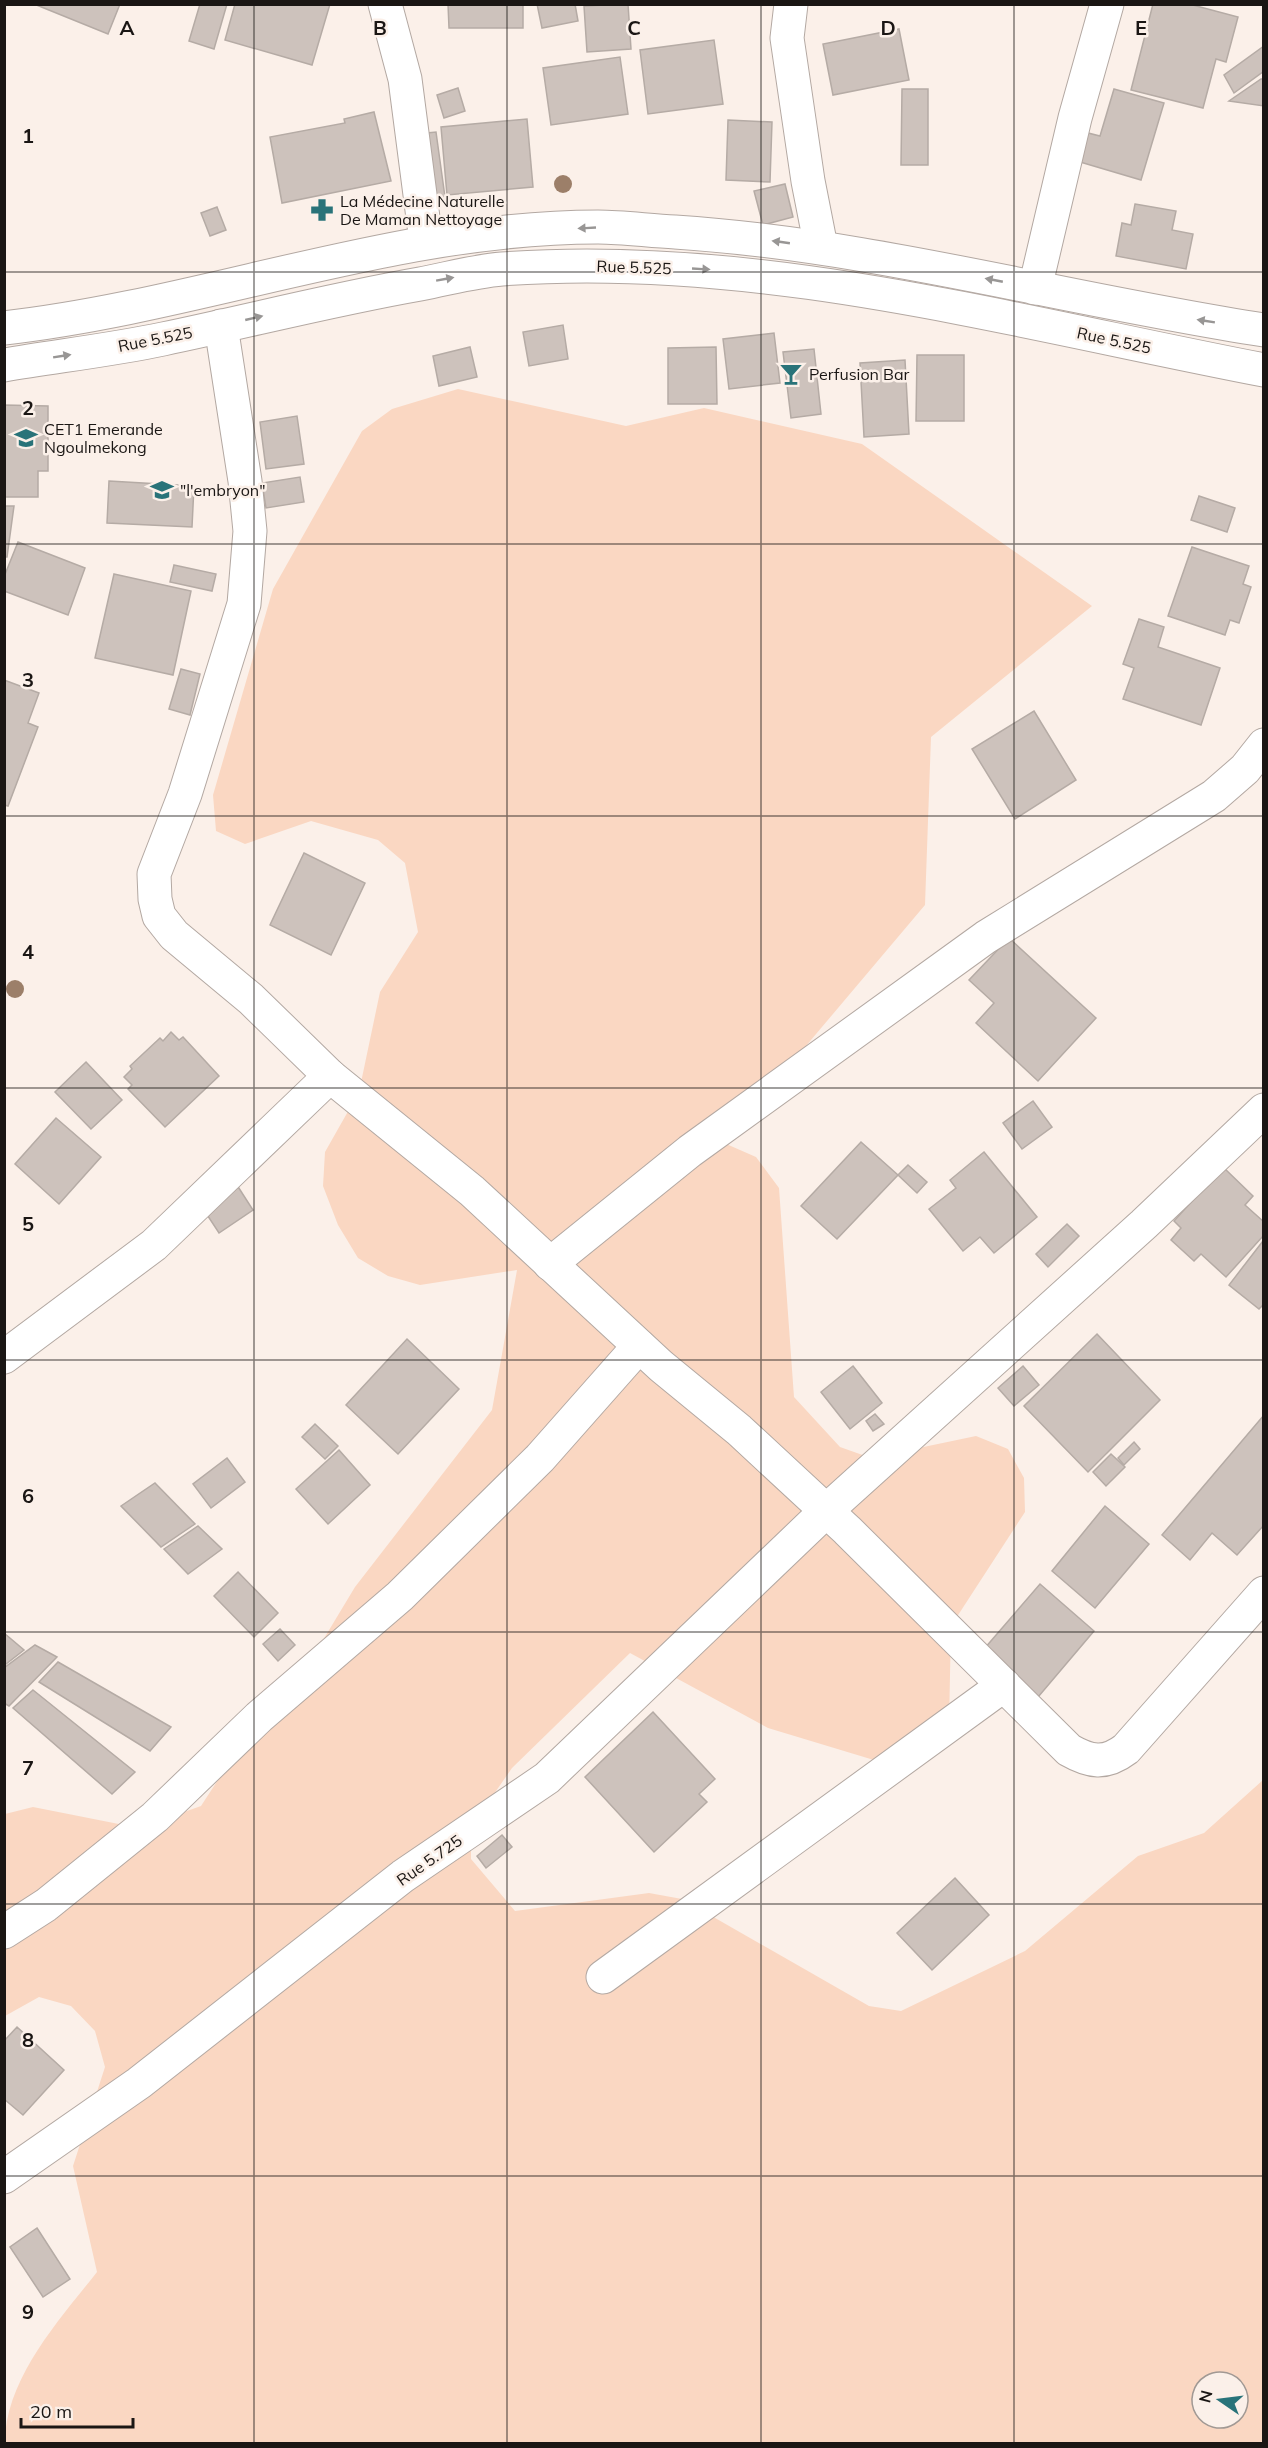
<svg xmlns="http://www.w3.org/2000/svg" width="1268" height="2448" viewBox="0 0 1268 2448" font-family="Mulish,sans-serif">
	<rect width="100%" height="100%" fill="#fbf0e9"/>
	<!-- green -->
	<path fill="#fad7c2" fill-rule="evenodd" d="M458,389L626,426L704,408L862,444L1092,606L931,737L925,905L724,1143L756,1157L779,1188L794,1397L840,1447L871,1458L976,1436L1008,1449L1024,1478L1025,1512L951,1626L949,1724L897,1767L768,1728L630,1653L512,1768L471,1827V1859L515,1911L649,1893L682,1899L869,2006L901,2011L1025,1951L1138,1856L1204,1833L1263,1780V2443L5,2444C4,2380 60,2319 97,2272L73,2166L105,2067L95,2031L71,2006L39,1997L5,2016V1814L33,1807L139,1828L201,1806L259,1717L302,1675L355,1587L492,1410L517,1270L420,1285L388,1276L358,1258L338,1225L323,1186L325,1152L359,1092L380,992L418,932L405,863L378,840L311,821L245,844L216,831L213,795L273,589L362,431L392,409ZM1202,2382H1238V2418H1202Z"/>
	<!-- building -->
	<g fill="#cdc2bc" stroke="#b5aba5" stroke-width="1.5">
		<polygon points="34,4 120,4 108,34"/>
		<polygon points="200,4 227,4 214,49 189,41"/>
		<polygon points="235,4 330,4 312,65 225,40"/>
		<polygon points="448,4 523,4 523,28 449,28"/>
		<polygon points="537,4 575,4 578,21 542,28"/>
		<polygon points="628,4 631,49 587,52 584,6"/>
		<polygon points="1153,4 1189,4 1238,17 1226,62 1216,59 1203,108 1131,90"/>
		<polygon points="899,29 909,80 833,95 823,44"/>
		<polygon points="714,40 723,104 648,114 640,50"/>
		<polygon points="1264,46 1264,71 1234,93 1224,75"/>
		<polygon points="620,57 628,114 551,125 543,68"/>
		<polygon points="1261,79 1264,79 1264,106 1229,101"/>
		<polygon points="458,88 465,111 444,118 437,95"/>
		<polygon points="902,89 928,89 928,165 901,165"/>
		<polygon points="1114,89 1164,103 1141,180 1080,162 1088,133 1100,136"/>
		<polygon points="374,112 391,181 282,203 270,137 345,123 344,119"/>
		<polygon points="527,119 533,187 447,195 441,127"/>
		<polygon points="728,120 772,122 770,182 726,180"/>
		<polygon points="436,132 445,197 425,199 417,134"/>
		<polygon points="785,184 793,217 763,225 754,191"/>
		<polygon points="1135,204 1176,211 1172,230 1193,234 1186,269 1116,256 1122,223 1131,225"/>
		<polygon points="217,207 226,230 210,236 201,213"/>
		<polygon points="563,325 568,359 529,366 523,332"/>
		<polygon points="774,333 780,383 729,389 723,339"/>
		<polygon points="470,347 477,377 439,386 433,356"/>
		<polygon points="716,347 717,404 668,404 668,348"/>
		<polygon points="814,349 821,414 791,418 783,352"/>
		<polygon points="917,355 964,355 964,421 916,421"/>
		<polygon points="905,360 909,434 864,437 860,363"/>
		<polygon points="4,405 48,406 48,471 38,471 38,497 4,497"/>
		<polygon points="297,416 304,464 266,469 260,422"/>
		<polygon points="300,477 304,502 266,508 262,483"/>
		<polygon points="109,481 194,486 192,527 107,523"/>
		<polygon points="1199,496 1235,508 1227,532 1191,520"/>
		<polygon points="4,506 14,506 7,557 4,557"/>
		<polygon points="18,542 85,568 68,615 4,591 4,577"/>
		<polygon points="1192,547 1249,566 1243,584 1251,587 1239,623 1230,620 1225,635 1168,616"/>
		<polygon points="174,565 216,574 212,591 170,582"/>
		<polygon points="114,574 191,591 173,675 95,658"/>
		<polygon points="1139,619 1164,627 1158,647 1220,668 1201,725 1123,699 1134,668 1123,664"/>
		<polygon points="181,669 200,674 190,715 169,709"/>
		<polygon points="4,680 39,693 28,723 38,727 8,806 4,805"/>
		<polygon points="1034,711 1076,780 1015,819 972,749"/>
		<polygon points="304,853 365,883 331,955 270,925"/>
		<polygon points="1009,938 1096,1018 1038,1081 976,1023 994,1003 969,980"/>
		<polygon points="171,1032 179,1040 183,1037 219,1076 165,1127 128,1089 132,1085 124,1077 132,1069 130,1066 160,1038 163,1041"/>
		<polygon points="86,1062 122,1100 91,1129 55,1092"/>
		<polygon points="1033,1101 1052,1127 1022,1149 1003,1123"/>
		<polygon points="56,1118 101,1157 59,1204 15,1164"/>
		<polygon points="861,1142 898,1175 837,1239 801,1206"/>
		<polygon points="984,1152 1037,1217 994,1253 980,1237 963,1251 929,1209 956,1188 950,1180"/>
		<polygon points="908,1165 927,1182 917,1193 898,1175"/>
		<polygon points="1223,1167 1253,1196 1245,1205 1264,1222 1264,1235 1226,1277 1201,1254 1194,1261 1171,1240 1181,1228 1174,1221"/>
		<polygon points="235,1182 253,1210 219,1233 200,1204"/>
		<polygon points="1067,1224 1079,1236 1048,1267 1036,1254"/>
		<polygon points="1263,1241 1264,1304 1259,1309 1229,1285"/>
		<polygon points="1097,1334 1160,1400 1088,1472 1024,1406"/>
		<polygon points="407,1339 459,1389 398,1454 346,1405"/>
		<polygon points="853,1366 882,1403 850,1429 821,1392"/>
		<polygon points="1023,1366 1039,1385 1014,1406 998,1388"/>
		<polygon points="875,1414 884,1424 873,1431 866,1421"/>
		<polygon points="1264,1415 1264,1525 1237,1555 1212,1533 1190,1560 1162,1535"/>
		<polygon points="315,1424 338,1446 325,1459 302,1437"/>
		<polygon points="1134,1442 1140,1449 1124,1465 1118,1458"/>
		<polygon points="339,1450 370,1485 328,1524 296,1489"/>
		<polygon points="1111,1454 1125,1467 1106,1486 1093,1472"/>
		<polygon points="227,1458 245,1482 211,1508 193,1484"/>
		<polygon points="155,1483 195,1524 161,1547 121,1506"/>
		<polygon points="1105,1506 1149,1544 1095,1608 1052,1571"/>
		<polygon points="198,1526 222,1549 188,1574 164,1549"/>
		<polygon points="238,1572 278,1613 254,1637 214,1596"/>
		<polygon points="1040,1584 1094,1631 1033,1703 978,1656"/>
		<polygon points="280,1629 295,1645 278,1661 263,1644"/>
		<polygon points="4,1633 24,1650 6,1664 4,1662"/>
		<polygon points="35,1645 57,1657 9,1706 4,1703 4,1668"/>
		<polygon points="58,1662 171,1727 150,1751 39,1682"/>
		<polygon points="33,1690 135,1772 112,1794 13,1708"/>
		<polygon points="653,1712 715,1779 699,1794 707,1802 654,1852 585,1777"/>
		<polygon points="502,1835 512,1847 486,1868 477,1856"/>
		<polygon points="955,1878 989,1915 932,1970 897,1933"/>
		<polygon points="17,2027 64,2070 23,2115 4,2099 4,2041"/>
		<polygon points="37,2228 70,2279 43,2297 10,2247"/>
	</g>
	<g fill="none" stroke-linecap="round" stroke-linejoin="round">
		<!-- street casing -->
		<g stroke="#b3a8a2" stroke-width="35">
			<g id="street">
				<polyline points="385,4 405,79 426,241"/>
				<polyline points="791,4 787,38 808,181 821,247"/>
				<polyline points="1035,288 1075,118 1107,4"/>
				<path d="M221,326L245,481L250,531L244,604L185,794L154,874L155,899L159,916L174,935L251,999L330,1076L472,1191L661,1366L739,1430L847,1530L1069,1750C1090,1762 1105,1765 1126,1749L1264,1593"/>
				<polyline points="550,1264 690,1151 986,937 1214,796 1245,769 1264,745"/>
				<polyline points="4,1357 154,1245 330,1076"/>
				<polyline points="4,1932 46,1905 155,1817 259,1717 400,1596 540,1458 639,1346"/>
				<polyline points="603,1977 1004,1685"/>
				<polyline points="4,2177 139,2083 403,1876 547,1778 826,1511 1144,1224 1264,1110"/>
			</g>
		</g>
		<!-- secondary casing -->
		<g stroke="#b3a8a2" stroke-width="35">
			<g id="secondary">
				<path d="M4,328C205,305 394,227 598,227C624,227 650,231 675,232C874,245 1067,300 1264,330"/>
				<path d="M4,365C57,356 111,350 163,339C249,321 334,299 420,284C447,279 475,271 502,269C758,250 1014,322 1264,370"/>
			</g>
		</g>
		<!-- street -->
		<use href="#street" stroke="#fff" stroke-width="33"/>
		<!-- secondary -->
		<use href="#secondary" stroke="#fff" stroke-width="33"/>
	</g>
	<!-- trees -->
	<g fill="#9c7f69">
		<circle cx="563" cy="184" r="9"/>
		<circle cx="15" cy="989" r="9"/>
	</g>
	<!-- one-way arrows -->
	<defs><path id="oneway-solid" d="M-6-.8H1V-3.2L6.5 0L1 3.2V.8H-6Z" transform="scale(1.5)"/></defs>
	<g fill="#989695">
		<use href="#oneway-solid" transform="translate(587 228) rotate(177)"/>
		<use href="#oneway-solid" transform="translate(781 242) rotate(-172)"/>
		<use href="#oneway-solid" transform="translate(701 269) rotate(3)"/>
		<use href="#oneway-solid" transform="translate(445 279) rotate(-10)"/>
		<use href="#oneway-solid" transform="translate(994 280) rotate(-169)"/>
		<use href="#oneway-solid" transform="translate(254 318) rotate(-13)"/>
		<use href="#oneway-solid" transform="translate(1206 321) rotate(-171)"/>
		<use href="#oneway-solid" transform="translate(62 356) rotate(-9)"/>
	</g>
	<!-- grid -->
	<path fill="none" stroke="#1a1614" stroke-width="1.5" stroke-opacity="0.55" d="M254,4V2444M507,4V2444M761,4V2444M1014,4V2444M4,272H1264M4,544H1264M4,816H1264M4,1088H1264M4,1360H1264M4,1632H1264M4,1904H1264M4,2176H1264"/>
	<!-- icons -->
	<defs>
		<g id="pharmacy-bare" transform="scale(1.8)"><path d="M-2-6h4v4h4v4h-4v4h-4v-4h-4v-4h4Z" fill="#297379" stroke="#fbf0e9" stroke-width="2.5" paint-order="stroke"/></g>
		<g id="bar-bare" transform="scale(1.8)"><path d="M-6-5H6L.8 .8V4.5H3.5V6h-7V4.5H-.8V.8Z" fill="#297379" stroke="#fbf0e9" stroke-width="2.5" paint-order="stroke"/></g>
		<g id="school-bare" transform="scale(1.8)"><path d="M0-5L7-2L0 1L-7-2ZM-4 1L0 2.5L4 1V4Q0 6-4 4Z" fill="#297379" stroke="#fbf0e9" stroke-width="2.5" paint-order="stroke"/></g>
	</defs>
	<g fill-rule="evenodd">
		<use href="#pharmacy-bare" x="322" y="210"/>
		<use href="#bar-bare" x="791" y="374"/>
		<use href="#school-bare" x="26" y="438"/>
		<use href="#school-bare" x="162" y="490"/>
	</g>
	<g text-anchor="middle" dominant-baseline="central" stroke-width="5" stroke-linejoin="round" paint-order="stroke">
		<!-- poi labels -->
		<g font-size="16" fill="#1a1614" stroke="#fbf0e9" text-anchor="start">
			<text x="340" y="201">La Médecine Naturelle<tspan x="340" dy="18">De Maman Nettoyage</tspan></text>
			<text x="809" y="374">Perfusion Bar</text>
			<text x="44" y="429">CET1 Emerande<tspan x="44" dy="18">Ngoulmekong</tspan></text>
			<text x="180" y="490">"l'embryon"</text>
		</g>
		<!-- street labels -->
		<g font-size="16" fill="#1a1614" stroke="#fbf0e9">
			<text transform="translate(634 267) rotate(2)">Rue 5.525</text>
			<text transform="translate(155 339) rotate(-11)">Rue 5.525</text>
			<text transform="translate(1114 340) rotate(12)">Rue 5.525</text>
			<text transform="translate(429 1860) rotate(-35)">Rue 5.725</text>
		</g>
	</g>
	<g font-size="20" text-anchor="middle" font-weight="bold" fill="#1a1614" stroke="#fbf0e9" stroke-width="5" stroke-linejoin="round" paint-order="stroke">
		<text x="127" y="35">A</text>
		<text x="380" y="35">B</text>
		<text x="634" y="35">C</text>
		<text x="888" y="35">D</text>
		<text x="1141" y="35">E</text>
		<text x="28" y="143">1</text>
		<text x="28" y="415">2</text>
		<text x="28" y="687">3</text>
		<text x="28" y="959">4</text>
		<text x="28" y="1231">5</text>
		<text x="28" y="1503">6</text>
		<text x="28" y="1775">7</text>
		<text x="28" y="2047">8</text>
		<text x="28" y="2319">9</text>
	</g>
	<!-- border -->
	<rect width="1268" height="2448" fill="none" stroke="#1a1614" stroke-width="12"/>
	<!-- north arrow -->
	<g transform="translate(1220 2400) rotate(284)"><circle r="28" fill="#fbf0e9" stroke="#a19994" stroke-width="1.5"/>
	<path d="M0-4.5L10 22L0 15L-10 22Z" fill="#297379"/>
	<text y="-9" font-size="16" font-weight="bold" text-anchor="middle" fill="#1a1614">N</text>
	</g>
	<!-- scale -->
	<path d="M21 2418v9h112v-9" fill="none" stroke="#1a1614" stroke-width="3"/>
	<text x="30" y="2418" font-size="18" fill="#1a1614" stroke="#fbf0e9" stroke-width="4.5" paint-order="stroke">20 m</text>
</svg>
